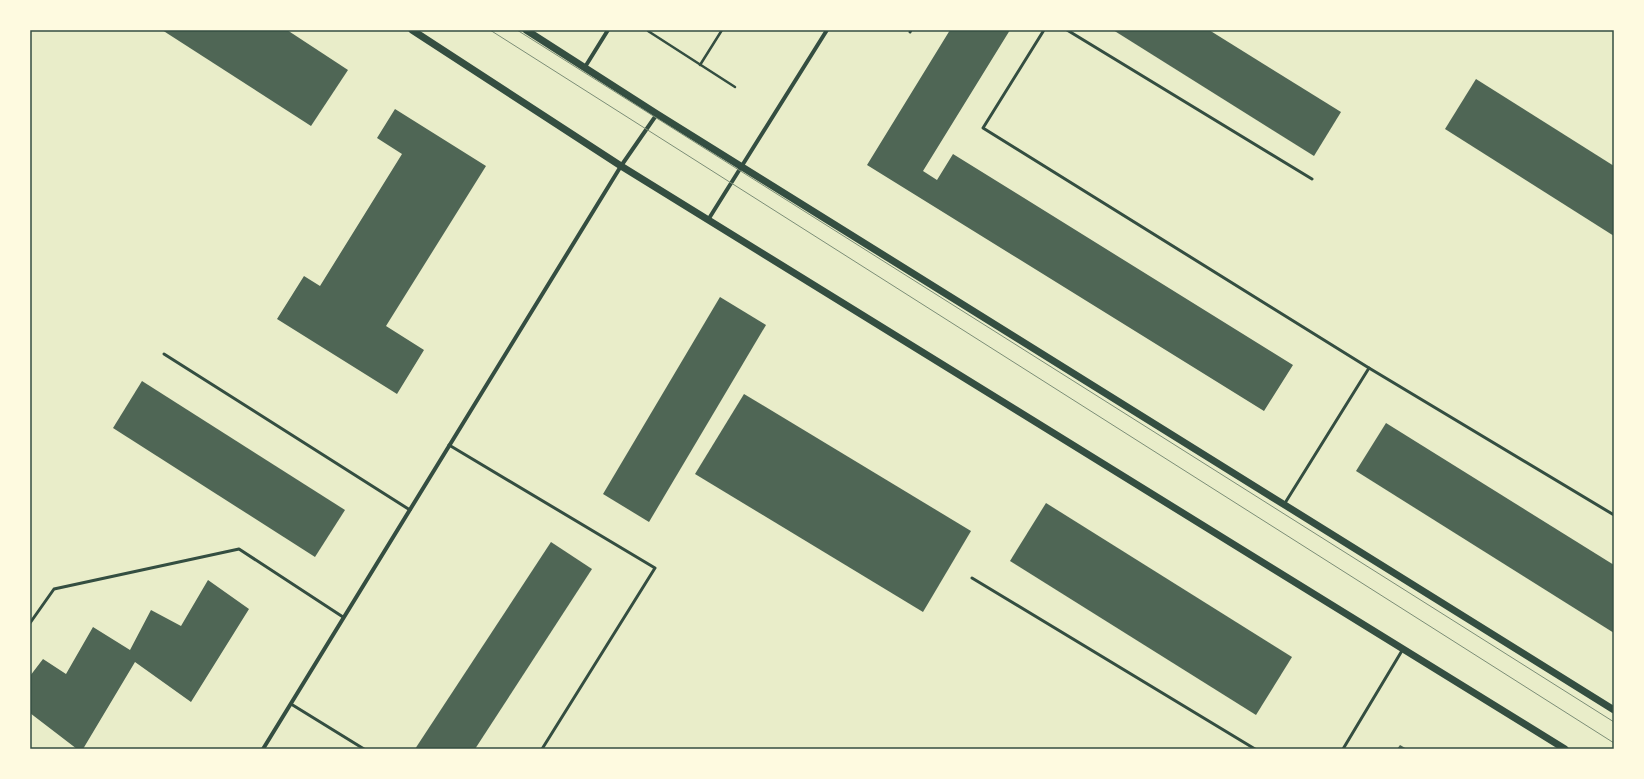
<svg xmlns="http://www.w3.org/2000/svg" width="1644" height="779" viewBox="0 0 1644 779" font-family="Overpass,sans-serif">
	<rect width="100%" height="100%" fill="#e9edc9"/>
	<!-- building -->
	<g fill="#4f6655">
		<polygon points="162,30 287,30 348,70 311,126"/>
		<polygon points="950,30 1010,30 923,171 937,180 953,154 1293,365 1264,411 867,165"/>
		<polygon points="1113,30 1209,30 1341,112 1314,156"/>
		<polygon points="1476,79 1614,166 1614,236 1445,129"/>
		<polygon points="395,109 486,166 386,326 424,350 397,394 277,319 304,276 320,286 402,154 377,138"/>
		<polygon points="720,297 766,325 649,522 603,494"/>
		<polygon points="142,381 345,510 315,557 113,428"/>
		<polygon points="744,394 971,531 923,612 695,474"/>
		<polygon points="1386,423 1614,565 1614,633 1356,471"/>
		<polygon points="1046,503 1292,657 1256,715 1010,561"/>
		<polygon points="551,542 592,569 475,749 415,749"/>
		<polygon points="208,580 249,609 191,702 135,662 83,749 77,749 30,713 30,676 43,659 66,674 93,627 130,650 151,610 181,626"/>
		<polygon points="1400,745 1407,749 1397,749"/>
	</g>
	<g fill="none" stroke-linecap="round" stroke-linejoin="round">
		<!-- path -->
		<g stroke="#344e41" stroke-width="2.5">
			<polyline points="648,31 735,87"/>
			<polyline points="700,65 722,30"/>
		</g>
		<!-- service -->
		<g stroke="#344e41" stroke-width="3">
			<polyline points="1044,30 983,128 1369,368 1614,515"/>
			<polyline points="1067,30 1312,179"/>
			<polyline points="910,32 911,30"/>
			<polyline points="164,354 410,510"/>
			<polyline points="449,445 655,568 542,749"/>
			<polyline points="1285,503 1369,368"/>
			<polyline points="972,578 1255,749"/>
			<polyline points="30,623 54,589 239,549 343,617"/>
			<polyline points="291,704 364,749"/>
			<polyline points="1343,749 1403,649"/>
		</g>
		<!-- minor -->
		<g stroke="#344e41" stroke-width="4">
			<polyline points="585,67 608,30"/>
			<polyline points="708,220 827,30"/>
			<polyline points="263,749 621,166 657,114"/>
		</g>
		<!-- tertiary -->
		<g stroke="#344e41" stroke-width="7">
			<polyline points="412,30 621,166 1565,749"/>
			<polyline points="526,30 657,114 1614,710"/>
		</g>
		<!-- tram -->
		<g stroke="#7c8e77" stroke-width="1">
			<polyline points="490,30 1614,743"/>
			<polyline points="517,30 1614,722"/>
		</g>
	</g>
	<!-- border -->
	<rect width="1644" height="779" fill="none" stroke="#fefae0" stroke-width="62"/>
	<rect x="31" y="31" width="1582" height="717" fill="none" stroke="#344e41" stroke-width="1.5"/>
</svg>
